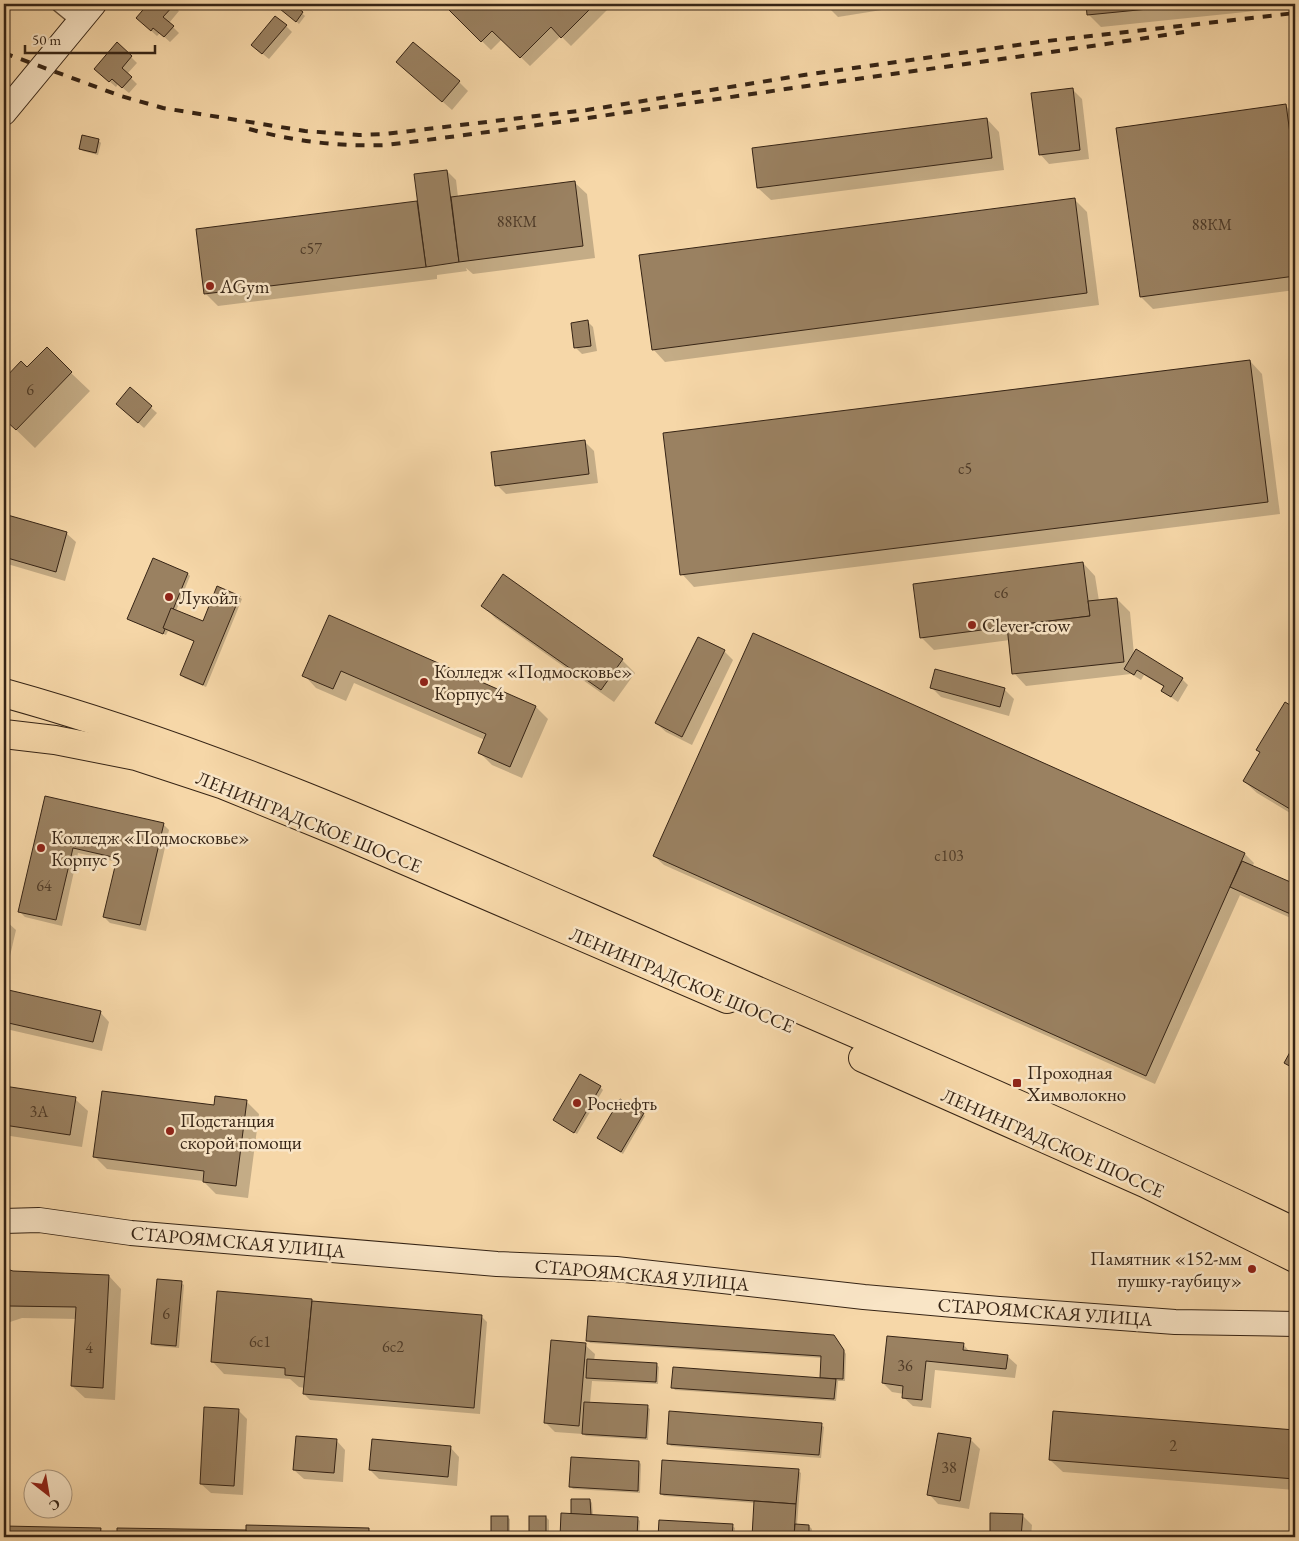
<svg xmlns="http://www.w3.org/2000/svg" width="1299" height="1541" viewBox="0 0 1299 1541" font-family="'EB Garamond',serif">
	<rect width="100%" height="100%" fill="#f6d7a8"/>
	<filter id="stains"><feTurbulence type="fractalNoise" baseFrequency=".004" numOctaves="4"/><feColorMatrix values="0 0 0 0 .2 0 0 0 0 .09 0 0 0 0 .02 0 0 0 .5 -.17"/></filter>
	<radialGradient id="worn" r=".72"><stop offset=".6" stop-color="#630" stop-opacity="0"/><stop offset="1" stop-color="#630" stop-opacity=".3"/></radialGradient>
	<!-- shadow -->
	<g fill="#0003">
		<polygon points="150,4 171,4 179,11 169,23 179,33 170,42 160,33 157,36 137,18"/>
		<polygon points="287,4 291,4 305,16 299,24 282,9"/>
		<polygon points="444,4 613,4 571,46 561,36 530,66 502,39 491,50"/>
		<polygon points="825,4 919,4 838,17"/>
		<polygon points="1087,4 1295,4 1295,7 1101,27 1088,14"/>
		<polygon points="286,26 292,32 269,59 259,51"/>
		<polygon points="118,44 137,63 127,74 137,84 129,93 118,84 116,87 102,75"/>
		<polygon points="398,62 459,82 468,91 452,110"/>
		<polygon points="1073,90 1082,99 1089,159 1049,164 1040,154"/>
		<polygon points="1286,106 1295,115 1295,290 1153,309 1141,297"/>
		<polygon points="987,119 999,132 1004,170 771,200 758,188 753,149"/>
		<polygon points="98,140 101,143 98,155 83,151 80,149"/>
		<polygon points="447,171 456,180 458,197 574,182 587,194 595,258 473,274 466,268 467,271 437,275 437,279 218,306 205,293 417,202 419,205"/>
		<polygon points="1075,200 1087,212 1099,305 665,362 653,349"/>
		<polygon points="587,321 593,327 597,351 582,354 576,348"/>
		<polygon points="1250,361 1262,374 1280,514 694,587 682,574"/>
		<polygon points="21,363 27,369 71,373 90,391 35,448 4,418 4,393 9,387 4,381"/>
		<polygon points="130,389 157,413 144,428 124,410"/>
		<polygon points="584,441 594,451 598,483 506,494 497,485"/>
		<polygon points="4,515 66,533 76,542 65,581 4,563"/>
		<polygon points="1083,563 1095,576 1099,601 1117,599 1130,612 1134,654 1136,651 1182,679 1188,685 1178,702 1162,691 1164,687 1144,675 1141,680 1131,674 1026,686 1014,673 1010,640 934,650 921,637"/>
		<polygon points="188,574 190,576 176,611 204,622 239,597 242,599 206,687 184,678 182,675 195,642 168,631 166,635 131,621 129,619"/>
		<polygon points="483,605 622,660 635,673 614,702 495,618"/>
		<polygon points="330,617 536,707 548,719 522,778 492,765 479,752 485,740 354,683 346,701 316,688 304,675"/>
		<polygon points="753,635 1245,854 1254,863 1252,867 1295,885 1295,920 1240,895 1155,1084 664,865 654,856"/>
		<polygon points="724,651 733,660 692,745 666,732 656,723"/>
		<polygon points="931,687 1005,690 1014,699 1009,716 941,697"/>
		<polygon points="1285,704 1295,710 1295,816 1257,793 1244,781 1261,752"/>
		<polygon points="46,797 163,824 169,830 146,931 110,923 104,917 117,862 78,853 62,926 25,917 19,911"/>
		<polygon points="4,921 6,921 16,930 4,982"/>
		<polygon points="4,990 100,1012 109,1022 102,1051 6,1029 4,1026"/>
		<polygon points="1295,1045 1295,1072 1285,1062"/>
		<polygon points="600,1087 603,1090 577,1134 554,1120"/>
		<polygon points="4,1088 75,1099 88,1111 82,1147 4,1135"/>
		<polygon points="246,1101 259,1114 248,1198 216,1194 203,1181 107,1169 94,1156 215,1106"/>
		<polygon points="643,1114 645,1116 623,1154 599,1138"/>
		<polygon points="4,1269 12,1272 109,1276 121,1289 115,1400 85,1398 72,1386 77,1319 22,1318 4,1324"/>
		<polygon points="181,1283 184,1285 179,1348 155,1346 152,1343"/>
		<polygon points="311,1300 314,1303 481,1316 487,1322 480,1414 310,1400 304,1394 305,1388 299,1387 290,1379 224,1374 212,1361"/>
		<polygon points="834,1336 846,1354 845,1381 838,1381 836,1401 675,1390 673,1387 821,1379 822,1358 590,1343 588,1340"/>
		<polygon points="888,1337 963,1344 970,1352 1007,1356 1017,1365 1015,1378 935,1370 931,1408 913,1406 903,1397 904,1394 892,1392 883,1383"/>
		<polygon points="585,1345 595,1354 594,1361 656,1364 659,1367 658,1384 592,1381 590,1403 647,1407 650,1409 648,1440 586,1436 583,1434 555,1432 546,1423"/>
		<polygon points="238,1410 247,1419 243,1495 211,1493 201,1484"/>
		<polygon points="1054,1412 1295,1431 1295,1490 1063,1472 1050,1460"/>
		<polygon points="821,1425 824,1427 821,1458 671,1446 668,1443"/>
		<polygon points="970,1439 980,1449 969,1509 938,1504 929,1494"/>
		<polygon points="336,1440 345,1450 343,1482 304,1479 294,1470"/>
		<polygon points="450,1447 459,1457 457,1486 379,1479 370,1470"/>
		<polygon points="639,1462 641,1464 640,1493 573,1489 570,1486"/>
		<polygon points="798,1471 801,1473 797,1525 809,1526 812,1529 811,1537 753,1537 755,1503 664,1496 661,1494"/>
		<polygon points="590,1500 592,1503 593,1516 638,1519 640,1521 639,1537 561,1537 562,1515 573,1515"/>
		<polygon points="991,1515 1023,1516 1032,1525 1031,1537 991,1537"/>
		<polygon points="492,1517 507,1517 510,1519 510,1537 492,1537"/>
		<polygon points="530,1517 546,1517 549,1520 549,1537 530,1537"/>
		<polygon points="661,1522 732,1526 735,1528 734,1537 660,1537"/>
		<polygon points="4,1527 100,1529 103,1532 103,1537 4,1537"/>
		<polygon points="368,1529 371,1532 371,1537 118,1537 118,1530 247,1531"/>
	</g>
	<!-- building -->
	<g fill="#9a8161" stroke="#362415">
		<polygon points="148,4 174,5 163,17 174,26 164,37 153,28 151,31 136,18"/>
		<polygon points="285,4 293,4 303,12 296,22 280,9"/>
		<polygon points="443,4 595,4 561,38 551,27 520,58 492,31 481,42"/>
		<polygon points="1086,4 1199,4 1087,15"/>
		<polygon points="275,16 287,25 262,54 251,45"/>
		<polygon points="117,42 132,56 122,68 132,77 122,88 112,79 109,82 94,69"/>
		<polygon points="413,42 460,81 442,102 396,62"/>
		<polygon points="1073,88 1080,150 1039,155 1031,93"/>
		<polygon points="1286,104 1295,171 1295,276 1140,297 1116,128"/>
		<polygon points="987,118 992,158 757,188 752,148"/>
		<polygon points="82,135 99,139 96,153 79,149"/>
		<polygon points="447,170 459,262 426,267 414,174"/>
		<polygon points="575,181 583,246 459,262 451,197"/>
		<polygon points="1075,198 1087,293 652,350 639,255"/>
		<polygon points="417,201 426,267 204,294 196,229"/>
		<polygon points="588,320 591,346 574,348 571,323"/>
		<polygon points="47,347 72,372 16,430 4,419 4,391 8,387 4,383 4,379 21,361 27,367"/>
		<polygon points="1250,360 1268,502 680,575 663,433"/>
		<polygon points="130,387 152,406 138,423 116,404"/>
		<polygon points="585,440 589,474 495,486 491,452"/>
		<polygon points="4,514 67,532 56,572 4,557"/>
		<polygon points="153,558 188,573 163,634 127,619"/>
		<polygon points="1083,562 1090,616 920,638 913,584"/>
		<polygon points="503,574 623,659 601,690 481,606"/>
		<polygon points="217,586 240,596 203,685 180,675 194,641 163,628 171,608 203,621"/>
		<polygon points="1117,598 1124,662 1012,674 1007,626 1090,616 1088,601"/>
		<polygon points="329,615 536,706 510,767 478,753 486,734 341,671 333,689 302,676"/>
		<polygon points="753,633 1245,853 1146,1076 653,856"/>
		<polygon points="698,637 725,650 682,737 655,723"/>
		<polygon points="1136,649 1183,678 1171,697 1161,691 1164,686 1137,670 1134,675 1124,669"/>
		<polygon points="935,669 1005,688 1000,707 930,688"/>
		<polygon points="1285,702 1295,708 1295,812 1243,781 1260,752 1256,750"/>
		<polygon points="45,796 164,823 140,925 103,917 117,858 73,848 56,920 18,912"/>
		<polygon points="1242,861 1295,884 1295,916 1230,887"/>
		<polygon points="4,919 7,920 4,934"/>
		<polygon points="4,989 101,1011 93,1042 4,1022"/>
		<polygon points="1295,1043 1295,1069 1284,1063"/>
		<polygon points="580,1074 601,1086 574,1133 553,1120"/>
		<polygon points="4,1086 76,1097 70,1135 4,1125"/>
		<polygon points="102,1091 214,1105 215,1096 247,1100 236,1186 203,1182 204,1171 93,1157"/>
		<polygon points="620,1099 644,1113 621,1152 597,1138"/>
		<polygon points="4,1268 13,1271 109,1275 103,1388 71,1386 76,1307 9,1306 4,1307"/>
		<polygon points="157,1279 182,1281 176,1346 151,1344"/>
		<polygon points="217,1291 312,1299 305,1377 285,1375 285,1368 211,1362"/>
		<polygon points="312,1301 482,1315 474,1408 303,1394"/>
		<polygon points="588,1316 834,1335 844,1350 843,1379 820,1378 821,1356 586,1341"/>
		<polygon points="887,1336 964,1343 963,1350 1008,1355 1006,1369 926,1361 922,1400 902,1398 903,1386 882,1383"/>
		<polygon points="551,1340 586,1343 579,1426 544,1423"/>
		<polygon points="587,1359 657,1363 656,1382 586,1378"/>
		<polygon points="673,1367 836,1379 834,1399 671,1388"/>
		<polygon points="584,1402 648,1405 646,1438 582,1434"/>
		<polygon points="204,1407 239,1409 234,1486 200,1484"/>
		<polygon points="669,1411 822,1423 819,1455 667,1444"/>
		<polygon points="1053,1411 1295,1430 1295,1479 1049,1460"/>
		<polygon points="938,1433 971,1438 960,1501 927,1495"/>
		<polygon points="296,1436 337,1439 334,1473 293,1470"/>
		<polygon points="372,1439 451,1446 448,1477 369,1470"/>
		<polygon points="571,1457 639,1461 638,1491 569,1487"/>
		<polygon points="662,1460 799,1469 796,1504 660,1494"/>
		<polygon points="571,1499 590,1499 591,1515 571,1514"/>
		<polygon points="754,1501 796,1504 794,1537 752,1537"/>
		<polygon points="561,1513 638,1517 637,1537 560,1537"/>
		<polygon points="990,1513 1023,1514 1021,1537 990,1537"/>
		<rect x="491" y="1516" width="17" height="21"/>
		<rect x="529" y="1516" width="17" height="21"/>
		<polygon points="659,1520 733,1524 732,1537 658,1537"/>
		<polygon points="795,1524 809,1525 809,1537 794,1537"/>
		<polygon points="246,1525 369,1528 369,1537 246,1537"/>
		<polygon points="4,1526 101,1528 100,1537 4,1537"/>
		<polygon points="117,1528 246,1530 246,1537 117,1537"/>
	</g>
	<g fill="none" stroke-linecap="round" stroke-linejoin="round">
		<!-- street casing -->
		<g stroke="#66513a" stroke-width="19">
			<polyline id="street" points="60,4 71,13 82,18"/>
		</g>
		<!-- secondary casing -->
		<g stroke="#362415" stroke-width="26">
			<g id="secondary">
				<polyline points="4,113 94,4"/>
				<polyline points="4,1221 39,1220 131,1233 497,1264 616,1269 864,1297 999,1309 1175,1322 1295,1324"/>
			</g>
		</g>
		<!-- highway casing -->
		<g stroke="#362415" stroke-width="30">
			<g id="highway">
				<path d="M4,693C231,756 443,854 659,948C872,1041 1086,1131 1295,1232"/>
				<polyline points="4,734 55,740 136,756 224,785 339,832 727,999"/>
				<polyline points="863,1058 1147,1184 1295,1258"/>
			</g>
		</g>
		<!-- street -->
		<use href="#street" stroke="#f9e5c6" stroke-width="16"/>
		<!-- secondary -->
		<use href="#secondary" stroke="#f9e5c6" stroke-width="24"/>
		<!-- highway -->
		<use href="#highway" stroke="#f6d7a8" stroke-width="28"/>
		<!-- rail -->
		<g stroke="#362415" stroke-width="4" stroke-dasharray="9 9" stroke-linecap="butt">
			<polyline points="4,53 121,96 163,108 305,131 359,135 385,134 587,110 804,75 1047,41 1295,13"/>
			<path d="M249,129C293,141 339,147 386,145C527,128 667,106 807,86C933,68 1059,52 1184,32"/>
		</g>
	</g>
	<!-- markers -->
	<g fill="#8f2418" stroke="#f9e5c6" stroke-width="2">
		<circle cx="210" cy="286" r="5"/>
		<circle cx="169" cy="597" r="5"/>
		<circle cx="972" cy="625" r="5"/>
		<circle cx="424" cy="682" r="5"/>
		<circle cx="41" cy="848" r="5"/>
		<rect x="1012" y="1078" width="10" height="10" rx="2.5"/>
		<circle cx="577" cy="1103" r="5"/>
		<circle cx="170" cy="1131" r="5"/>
		<circle cx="1252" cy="1269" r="5"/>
	</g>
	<g text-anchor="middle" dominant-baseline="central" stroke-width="5" stroke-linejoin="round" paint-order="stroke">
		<!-- number labels -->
		<g font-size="16" fill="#4f3b28">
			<text x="517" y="221">88КМ</text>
			<text x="1212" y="224">88КМ</text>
			<text x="311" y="248">с57</text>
			<text x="30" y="389">6</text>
			<text x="965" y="468">с5</text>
			<text x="1001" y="592">с6</text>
			<text x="949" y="855">c103</text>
			<text x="44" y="885">64</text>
			<text x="39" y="1111">3А</text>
			<text x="166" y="1313">6</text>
			<text x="260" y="1341">6с1</text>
			<text x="393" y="1346">6с2</text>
			<text x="89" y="1347">4</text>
			<text x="905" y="1365">36</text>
			<text x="1173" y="1445">2</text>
			<text x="949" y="1467">38</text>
		</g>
		<!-- poi labels -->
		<g font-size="19" fill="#362415" stroke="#f9e5c6" text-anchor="start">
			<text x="220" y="286">AGym</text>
			<text x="179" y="597">Лукойл</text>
			<text x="982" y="625">Clever-crow</text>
			<text x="434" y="671">Колледж «Подмосковье»<tspan x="434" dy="22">Корпус 4</tspan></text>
			<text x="51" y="837">Колледж «Подмосковье»<tspan x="51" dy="22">Корпус 5</tspan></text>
			<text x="1027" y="1072">Проходная<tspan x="1027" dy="22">Химволокно</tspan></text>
			<text x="587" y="1103">Роснефть</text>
			<text x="180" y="1120">Подстанция<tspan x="180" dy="22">скорой помощи</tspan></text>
			<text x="1242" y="1258" text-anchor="end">Памятник «152-мм<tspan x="1242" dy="22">пушку-гаубицу»</tspan></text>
		</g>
		<!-- street labels -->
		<g font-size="19" fill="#362415" stroke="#f9e5c6">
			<text transform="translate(309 822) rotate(22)">ЛЕНИНГРАДСКОЕ ШОССЕ</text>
			<text transform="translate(682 980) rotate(23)">ЛЕНИНГРАДСКОЕ ШОССЕ</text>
			<text transform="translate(1053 1143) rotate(24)">ЛЕНИНГРАДСКОЕ ШОССЕ</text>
			<text transform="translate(238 1242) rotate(5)">СТАРОЯМСКАЯ УЛИЦА</text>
			<text transform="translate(642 1275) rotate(5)">СТАРОЯМСКАЯ УЛИЦА</text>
			<text transform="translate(1045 1312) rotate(4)">СТАРОЯМСКАЯ УЛИЦА</text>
		</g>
	</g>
	<!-- margin -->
	<rect width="1299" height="1541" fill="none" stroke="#f6d7a8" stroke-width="20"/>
	<rect x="5" y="5" width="1289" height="1531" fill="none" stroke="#362415" stroke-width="2.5"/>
	<rect x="10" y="10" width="1279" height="1521" fill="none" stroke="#362415"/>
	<!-- north arrow -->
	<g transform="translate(48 1494) rotate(149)"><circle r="24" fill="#f9e5c6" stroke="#ab987f"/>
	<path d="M0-4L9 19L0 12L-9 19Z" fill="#8f2418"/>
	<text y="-8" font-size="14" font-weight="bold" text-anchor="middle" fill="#362415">С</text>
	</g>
	<!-- scale -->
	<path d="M25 45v8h130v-8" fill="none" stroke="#362415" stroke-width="2.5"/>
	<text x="32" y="45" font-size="15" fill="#362415" stroke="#f9e5c6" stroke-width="4" paint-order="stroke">50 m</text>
	<rect width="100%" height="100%" filter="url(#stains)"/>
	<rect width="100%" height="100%" fill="url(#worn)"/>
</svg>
